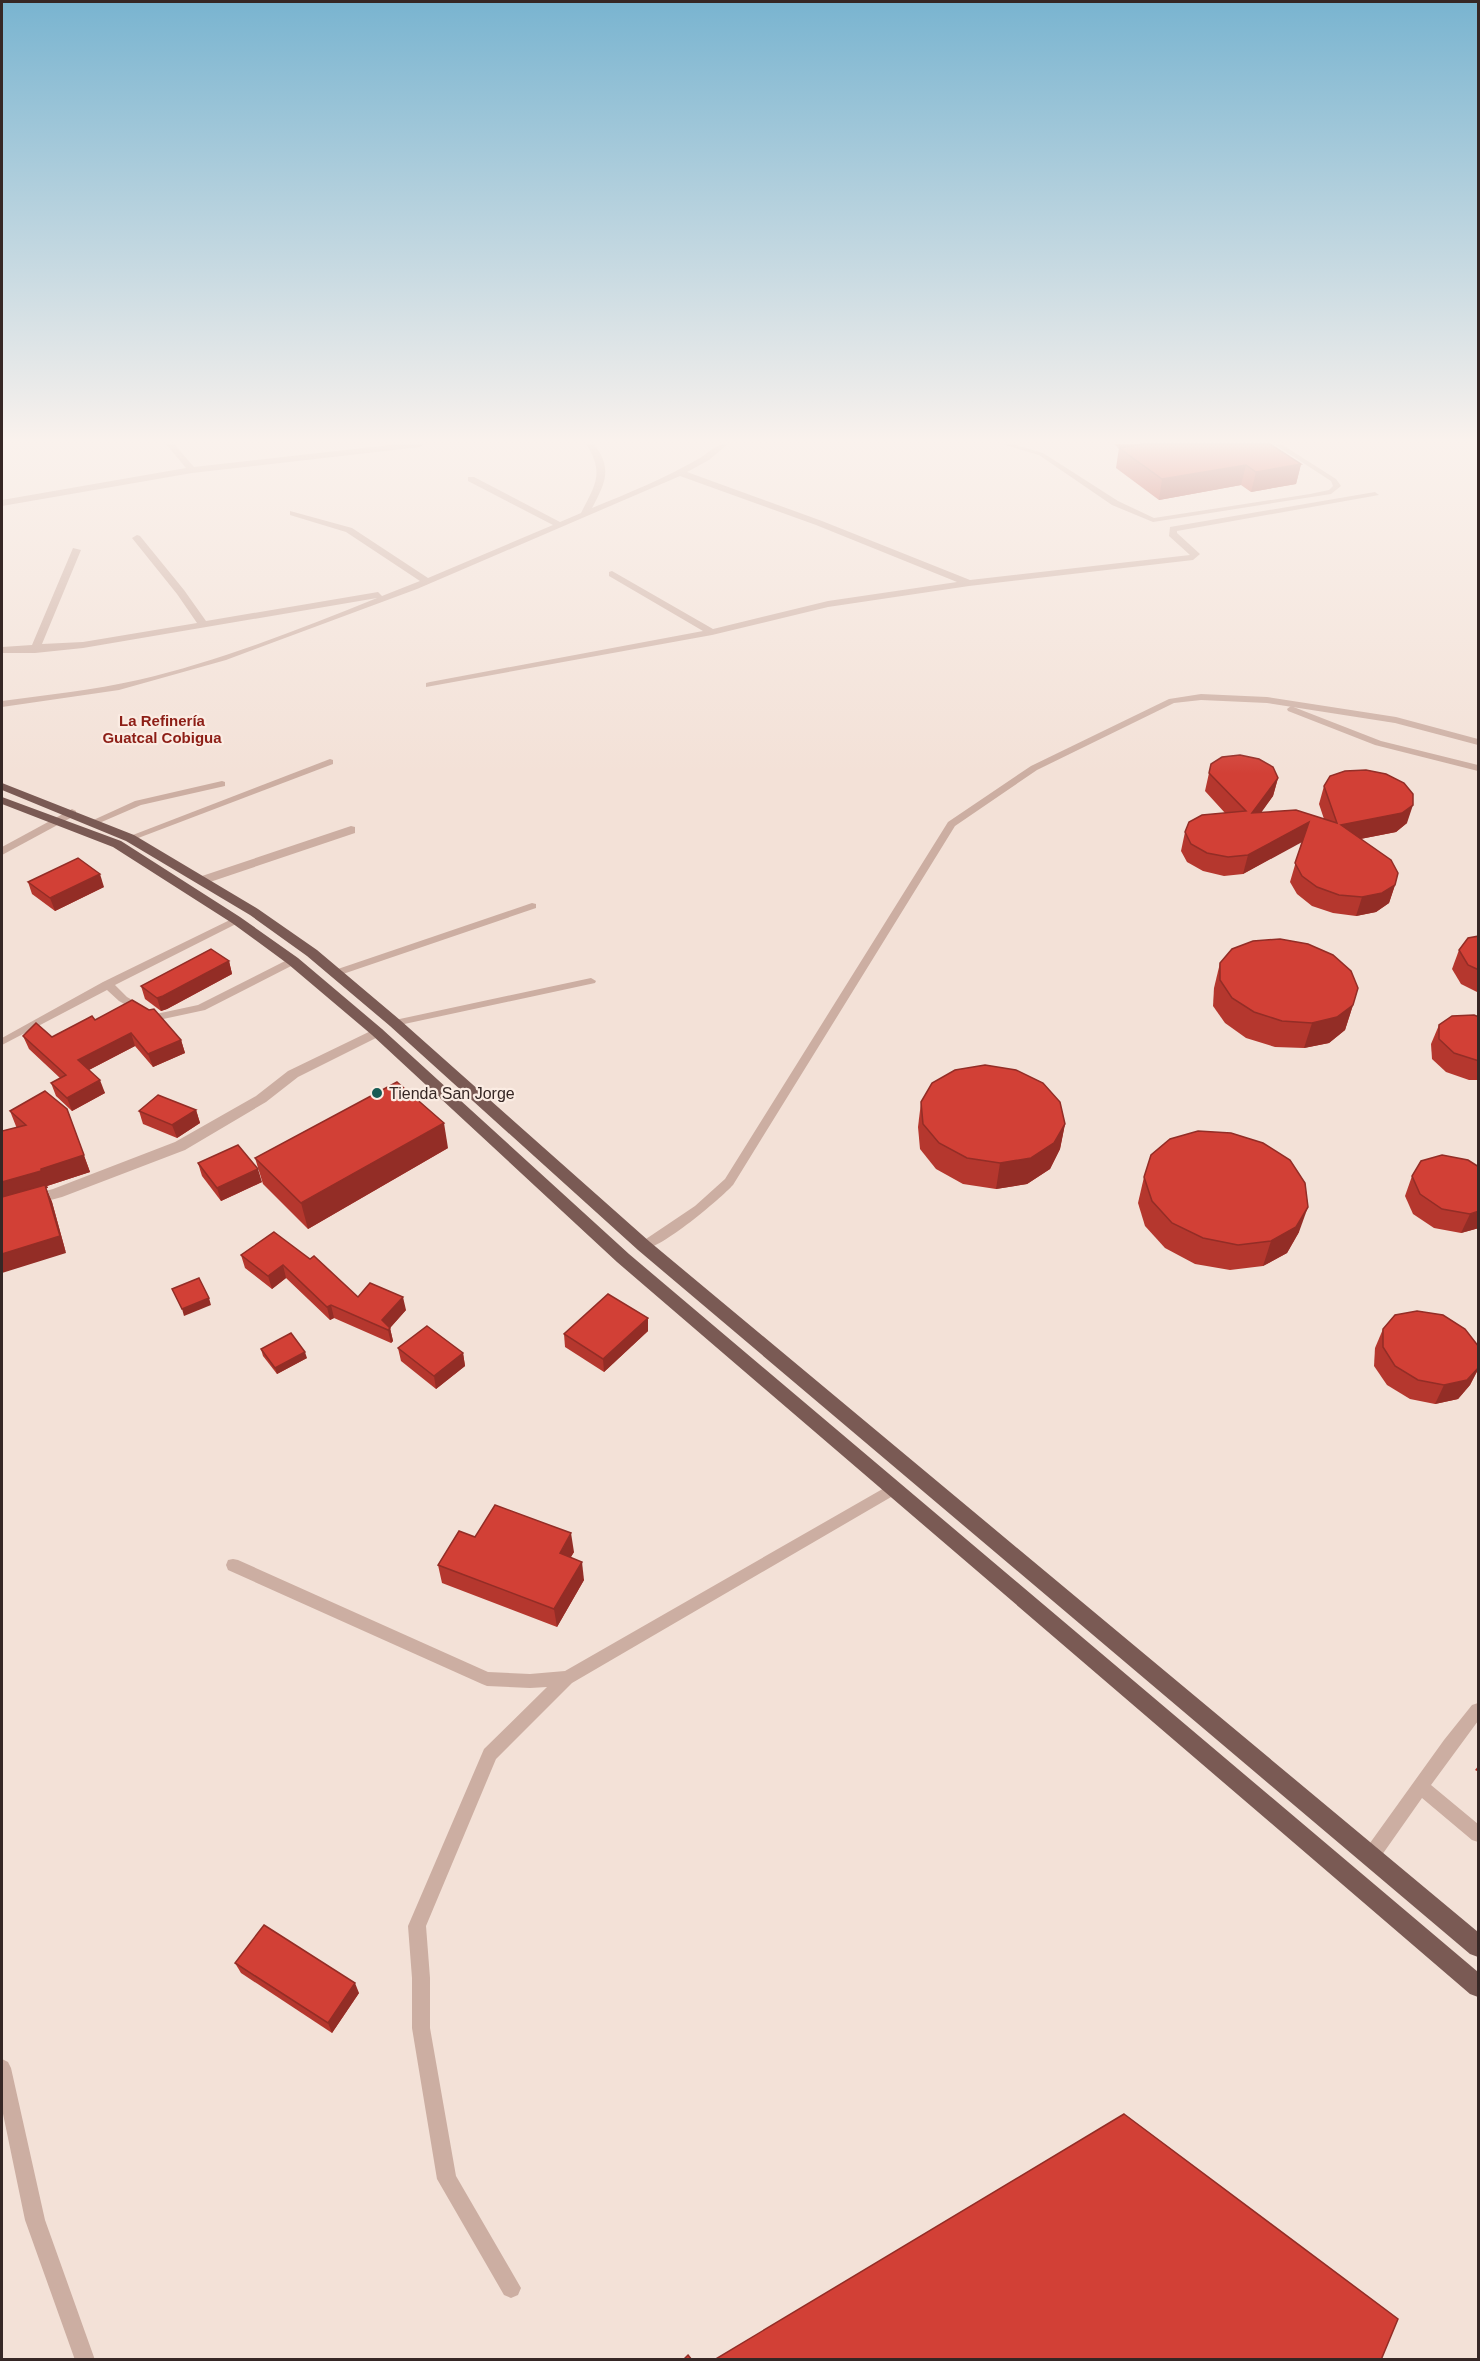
<svg xmlns="http://www.w3.org/2000/svg" width="1480" height="2361" viewBox="0 0 1480 2361" font-family="Helvetica,sans-serif">
	<rect width="100%" height="100%" fill="#f3e1d7"/>
	<g fill="none" stroke-linecap="round" stroke-linejoin="round">
		<!-- service -->
		<g fill="#ccaea2" fill-rule="evenodd">
			<polygon points="1002,444 1012,444 1043,453 1118,501 1154,518 1310,494 1329,490 1333,486 1331,481 1274,444 1281,444 1336,479 1341,486 1331,494 1153,522 1112,505 1039,455"/>
			<path d="M1201,694L1267,697L1396,717L1478,739V745L1395,723L1267,703L1201,700L1174,703L1037,770L955,826L733,1185C720,1199 656,1254 640,1249L638,1246L640,1243L695,1206L725,1179L948,822L1031,766L1169,699Z"/>
			<polygon points="1291,706 1381,741 1478,765 1478,771 1375,745 1288,711 1287,709"/>
			<polygon points="330,759 333,760 333,764 133,840 127,840 125,838"/>
			<polygon points="222,781 225,782 225,786 141,805 97,824 94,825 89,822 135,801"/>
			<polygon points="532,903 536,904 536,908 340,975 336,976 331,973 332,971"/>
			<polygon points="236,917 240,918 240,922 115,985 127,997 156,1014 198,1005 289,959 297,959 298,961 297,963 205,1010 154,1021 119,1001 107,990 2,1045 2,1038 103,982"/>
			<polygon points="591,978 596,981 595,983 395,1026 390,1023 395,1020"/>
			<polygon points="893,1483 898,1485 900,1489 898,1493 572,1683 496,1759 426,1926 430,1978 430,2028 456,2176 521,2288 518,2295 511,2298 504,2295 437,2179 412,2028 412,1978 408,1926 484,1749 547,1687 530,1688 487,1686 482,1684 228,1570 226,1565 228,1560 233,1559 238,1560 488,1672 530,1674 565,1671"/>
			<polygon points="1478,1703 1478,1721 1431,1785 1478,1824 1478,1842 1472,1840 1422,1798 1377,1862 1371,1864 1365,1862 1363,1856 1365,1850 1444,1740 1472,1705"/>
			<polygon points="2,2059 8,2062 11,2068 45,2220 95,2360 75,2360 25,2220 2,2109"/>
		</g>
		<!-- minor -->
		<g fill="#ccaea2" fill-rule="evenodd">
			<polygon points="166,444 174,444 194,467 399,444 424,444 420,447 192,473 2,506 2,500 186,468"/>
			<path d="M586,444H594C613,469 605,483 592,508C629,493 665,478 700,458C710,452 715,444 728,444L709,460L687,472L822,521L970,580L1190,555L1169,536L1170,527L1375,492L1379,495L1177,531V533L1200,554L1193,560L969,586L828,607L712,635L426,687V683L430,682L703,631L609,576V572L612,571L713,629L828,601L957,582L816,525L680,476L417,589L226,660L119,690L2,707V701C48,695 93,690 138,680C220,661 300,629 377,598L83,648L35,653H2V647L32,645L73,548L81,550L42,644L83,642L197,623L177,594L132,538L137,535L140,536L184,590L206,621L378,592L382,596L420,581L346,532L290,515V511L352,528L428,578L553,525L468,481V477H474L560,522L581,513C595,485 605,473 586,444Z"/>
			<polygon points="72,809 76,811 76,815 2,855 2,847"/>
			<polygon points="351,826 355,827 355,833 207,883 199,883 197,880 199,877"/>
			<polygon points="377,1028 382,1029 384,1032 382,1035 298,1077 266,1102 185,1150 62,1197 2,1213 2,1203 53,1189 175,1142 256,1096 288,1071"/>
		</g>
		<!-- primary -->
		<g fill="#7a5a54" fill-rule="evenodd">
			<polygon points="2,783 134,835 258,909 317,950 400,1020 650,1242 1478,1932 1478,1957 1470,1954 638,1250 390,1026 307,956 250,915 126,841 2,790"/>
			<polygon points="2,797 121,841 240,917 298,958 382,1029 629,1254 1478,1972 1478,1997 1470,1994 617,1262 372,1035 288,964 232,923 113,847 2,804"/>
		</g>
	</g>
	<!-- wall -->
	<g fill="#b5372e">
		<polygon points="1114,444 1272,444 1272,445 1301,464 1296,484 1251,492 1241,485 1159,500 1116,468 1119,448"/>
		<polygon points="1211,764 1278,778 1273,796 1261,812 1324,819 1319,804 1324,786 1407,823 1396,832 1360,839 1395,885 1389,903 1376,912 1356,916 1333,913 1312,906 1297,894 1290,882 1302,841 1243,874 1224,876 1203,871 1187,862 1181,851 1185,832 1225,813 1205,791"/>
		<polygon points="28,882 104,887 55,911 32,894"/>
		<polygon points="1479,936 1479,993 1461,984 1452,969 1459,950"/>
		<polygon points="229,961 232,974 167,1009 161,1011 145,999 141,986"/>
		<polygon points="1220,963 1353,1005 1345,1030 1329,1043 1304,1048 1275,1047 1246,1038 1225,1023 1213,1006 1214,988"/>
		<polygon points="1479,1017 1479,1080 1469,1080 1446,1072 1432,1059 1431,1044 1439,1025"/>
		<polygon points="95,1020 181,1040 185,1053 153,1067 135,1046 89,1070 105,1093 72,1111 56,1096 51,1083 60,1078 29,1049 23,1036 52,1037"/>
		<polygon points="921,1102 1065,1124 1060,1149 1050,1169 1027,1184 996,1189 963,1184 936,1169 920,1149 918,1127"/>
		<polygon points="67,1109 90,1172 47,1186 48,1188 46,1188 52,1202 66,1253 10,1111"/>
		<polygon points="196,1110 200,1123 177,1138 143,1124 139,1111"/>
		<polygon points="448,1148 308,1229 263,1184 255,1158"/>
		<polygon points="1442,1155 1479,1228 1461,1233 1434,1228 1413,1214 1405,1196 1412,1176"/>
		<polygon points="198,1163 262,1182 221,1201 202,1176"/>
		<polygon points="1144,1177 1299,1232 1287,1253 1263,1266 1230,1270 1195,1264 1165,1248 1145,1226 1138,1203"/>
		<polygon points="274,1232 358,1297 406,1310 390,1328 393,1341 391,1343 334,1318 330,1320 286,1278 272,1289 245,1268 241,1255"/>
		<polygon points="648,1318 648,1331 604,1372 565,1347 564,1334"/>
		<polygon points="1383,1329 1479,1347 1479,1368 1470,1385 1458,1399 1435,1404 1410,1399 1387,1385 1374,1366 1375,1348"/>
		<polygon points="398,1348 463,1353 465,1366 436,1389 401,1361"/>
		<polygon points="261,1349 307,1358 277,1374 263,1356"/>
		<polygon points="475,1537 574,1552 570,1558 584,1580 557,1627 442,1583 438,1565"/>
		<polygon points="1479,1765 1479,1772 1475,1770"/>
		<polygon points="235,1963 359,1993 332,2033 241,1973"/>
	</g>
	<!-- shaded-wall -->
	<g fill="#932d26">
		<polygon points="1301,464 1296,484 1251,492 1256,472"/>
		<polygon points="1246,465 1241,485 1159,500 1162,479"/>
		<polygon points="1278,778 1273,796 1248,831 1252,813"/>
		<polygon points="1413,805 1407,823 1396,832 1335,844 1341,825"/>
		<polygon points="1309,822 1304,841 1243,874 1248,855"/>
		<polygon points="100,874 104,887 55,911 50,898"/>
		<polygon points="1395,885 1389,903 1376,912 1356,916 1362,897"/>
		<polygon points="229,961 232,974 167,1009 161,1011 157,998"/>
		<polygon points="1353,1005 1345,1030 1329,1043 1304,1048 1312,1023"/>
		<polygon points="131,1033 135,1046 83,1073 78,1060"/>
		<polygon points="181,1040 185,1053 153,1067 148,1054"/>
		<polygon points="100,1080 105,1093 72,1111 67,1098"/>
		<polygon points="67,1109 90,1172 47,1186 48,1188 46,1188 52,1202 66,1253 2,1273 2,1182"/>
		<polygon points="196,1110 200,1123 177,1138 172,1125"/>
		<polygon points="444,1123 448,1148 308,1229 301,1203"/>
		<polygon points="1065,1124 1060,1149 1050,1169 1027,1184 996,1189 1000,1163"/>
		<polygon points="258,1169 262,1182 221,1201 217,1188"/>
		<polygon points="1308,1207 1299,1232 1287,1253 1263,1266 1271,1241"/>
		<polygon points="1479,1211 1479,1228 1461,1233 1470,1214"/>
		<polygon points="283,1265 286,1278 272,1289 268,1276"/>
		<polygon points="403,1297 406,1310 390,1328 393,1341 391,1343 388,1330 382,1320"/>
		<polygon points="209,1298 211,1305 184,1316 182,1309"/>
		<polygon points="331,1305 334,1318 330,1320 327,1307"/>
		<polygon points="648,1318 648,1331 604,1372 603,1359"/>
		<polygon points="305,1352 307,1358 277,1374 275,1368"/>
		<polygon points="463,1353 465,1366 436,1389 434,1376"/>
		<polygon points="1479,1367 1470,1385 1458,1399 1435,1404 1444,1385"/>
		<polygon points="571,1533 574,1552 562,1572 560,1553"/>
		<polygon points="582,1562 584,1580 557,1627 554,1609"/>
		<polygon points="355,1983 359,1993 332,2033 328,2023"/>
	</g>
	<!-- building -->
	<g fill="#d24036" stroke="#932d26" stroke-width="1.5">
		<polygon points="1143,444 1270,444 1301,464 1256,472 1246,465 1162,479 1119,448"/>
		<polygon points="1240,755 1259,759 1273,767 1278,778 1252,813 1296,810 1337,823 1324,786 1330,776 1345,771 1366,770 1386,774 1404,783 1413,794 1413,805 1402,813 1341,825 1391,860 1398,873 1395,885 1382,893 1362,897 1339,895 1317,887 1302,876 1295,863 1309,822 1248,855 1228,857 1207,853 1191,844 1185,832 1189,822 1202,815 1246,811 1209,773 1211,764 1222,757"/>
		<polygon points="78,858 100,874 50,898 28,882"/>
		<polygon points="1479,936 1479,970 1468,965 1459,950 1468,938"/>
		<polygon points="1280,939 1308,944 1333,955 1351,971 1358,988 1353,1005 1337,1017 1312,1023 1282,1021 1254,1012 1232,998 1220,980 1220,963 1232,949 1253,941"/>
		<polygon points="211,949 229,961 163,996 157,998 141,986"/>
		<polygon points="132,1000 149,1010 154,1009 181,1040 148,1054 131,1033 78,1060 100,1080 67,1098 51,1083 66,1075 23,1036 36,1023 52,1037 92,1016 95,1020"/>
		<polygon points="1474,1015 1479,1017 1479,1061 1454,1053 1439,1039 1439,1025 1452,1016"/>
		<polygon points="985,1065 1016,1070 1043,1083 1060,1102 1065,1124 1054,1143 1031,1158 1000,1163 967,1158 939,1143 923,1124 921,1102 932,1083 955,1070"/>
		<polygon points="397,1082 444,1123 301,1203 255,1158"/>
		<polygon points="45,1091 67,1109 84,1155 41,1169 41,1171 2,1182 2,1131 26,1125 10,1111"/>
		<polygon points="158,1095 196,1110 172,1125 139,1111"/>
		<polygon points="1198,1131 1231,1133 1263,1143 1290,1160 1305,1183 1308,1207 1296,1227 1271,1241 1238,1245 1203,1238 1172,1223 1152,1201 1144,1177 1151,1155 1170,1139"/>
		<polygon points="238,1145 258,1169 217,1188 198,1163"/>
		<polygon points="1442,1155 1468,1160 1479,1167 1479,1211 1470,1214 1442,1209 1420,1194 1412,1176 1421,1161"/>
		<polygon points="45,1185 60,1236 2,1254 2,1197"/>
		<polygon points="274,1232 310,1259 314,1256 358,1297 370,1283 403,1297 382,1320 390,1328 388,1330 331,1305 327,1307 283,1265 268,1276 241,1255"/>
		<polygon points="199,1278 209,1298 182,1309 172,1289"/>
		<polygon points="608,1294 648,1318 603,1359 564,1334"/>
		<polygon points="1417,1311 1443,1315 1465,1329 1479,1347 1479,1367 1467,1380 1444,1385 1418,1380 1395,1366 1383,1347 1383,1329 1395,1315"/>
		<polygon points="427,1326 463,1353 434,1376 398,1348"/>
		<polygon points="291,1333 305,1352 275,1368 261,1349"/>
		<polygon points="495,1505 571,1533 560,1553 582,1562 554,1609 438,1565 459,1531 475,1537"/>
		<polygon points="264,1925 355,1983 328,2023 235,1963"/>
		<polygon points="1124,2114 1398,2319 1381,2360 714,2360"/>
		<polygon points="688,2355 692,2360 683,2360"/>
	</g>
	<!-- sky -->
	<linearGradient id="sky" x2="0" y2="1"><stop stop-color="#79b4d0"/><stop offset="0.57" stop-color="#faf2ed"/><stop offset="1" stop-color="#faf2ed" stop-opacity="0"/></linearGradient>
	<rect width="1480" height="774" fill="url(#sky)"/>
	<!-- markers -->
	<circle fill="#175b54" stroke="#fbece3" stroke-width="2" cx="377" cy="1093" r="6"/>
	<g text-anchor="middle" dominant-baseline="central" stroke-width="4.5" stroke-linejoin="round" paint-order="stroke">
		<!-- far-neighbourhood labels -->
		<g font-size="15" font-weight="bold" fill="#8d1e16" stroke="#fbece3">
			<text x="162" y="720">La Refinería<tspan x="162" dy="17">Guatcal Cobigua</tspan></text>
		</g>
		<!-- poi labels -->
		<g font-size="16" fill="#362725" stroke="#fbece3" text-anchor="start">
			<text x="389" y="1093">Tienda San Jorge</text>
		</g>
	</g>
	<!-- border -->
	<rect width="1480" height="2361" fill="none" stroke="#362725" stroke-width="6"/>
</svg>
